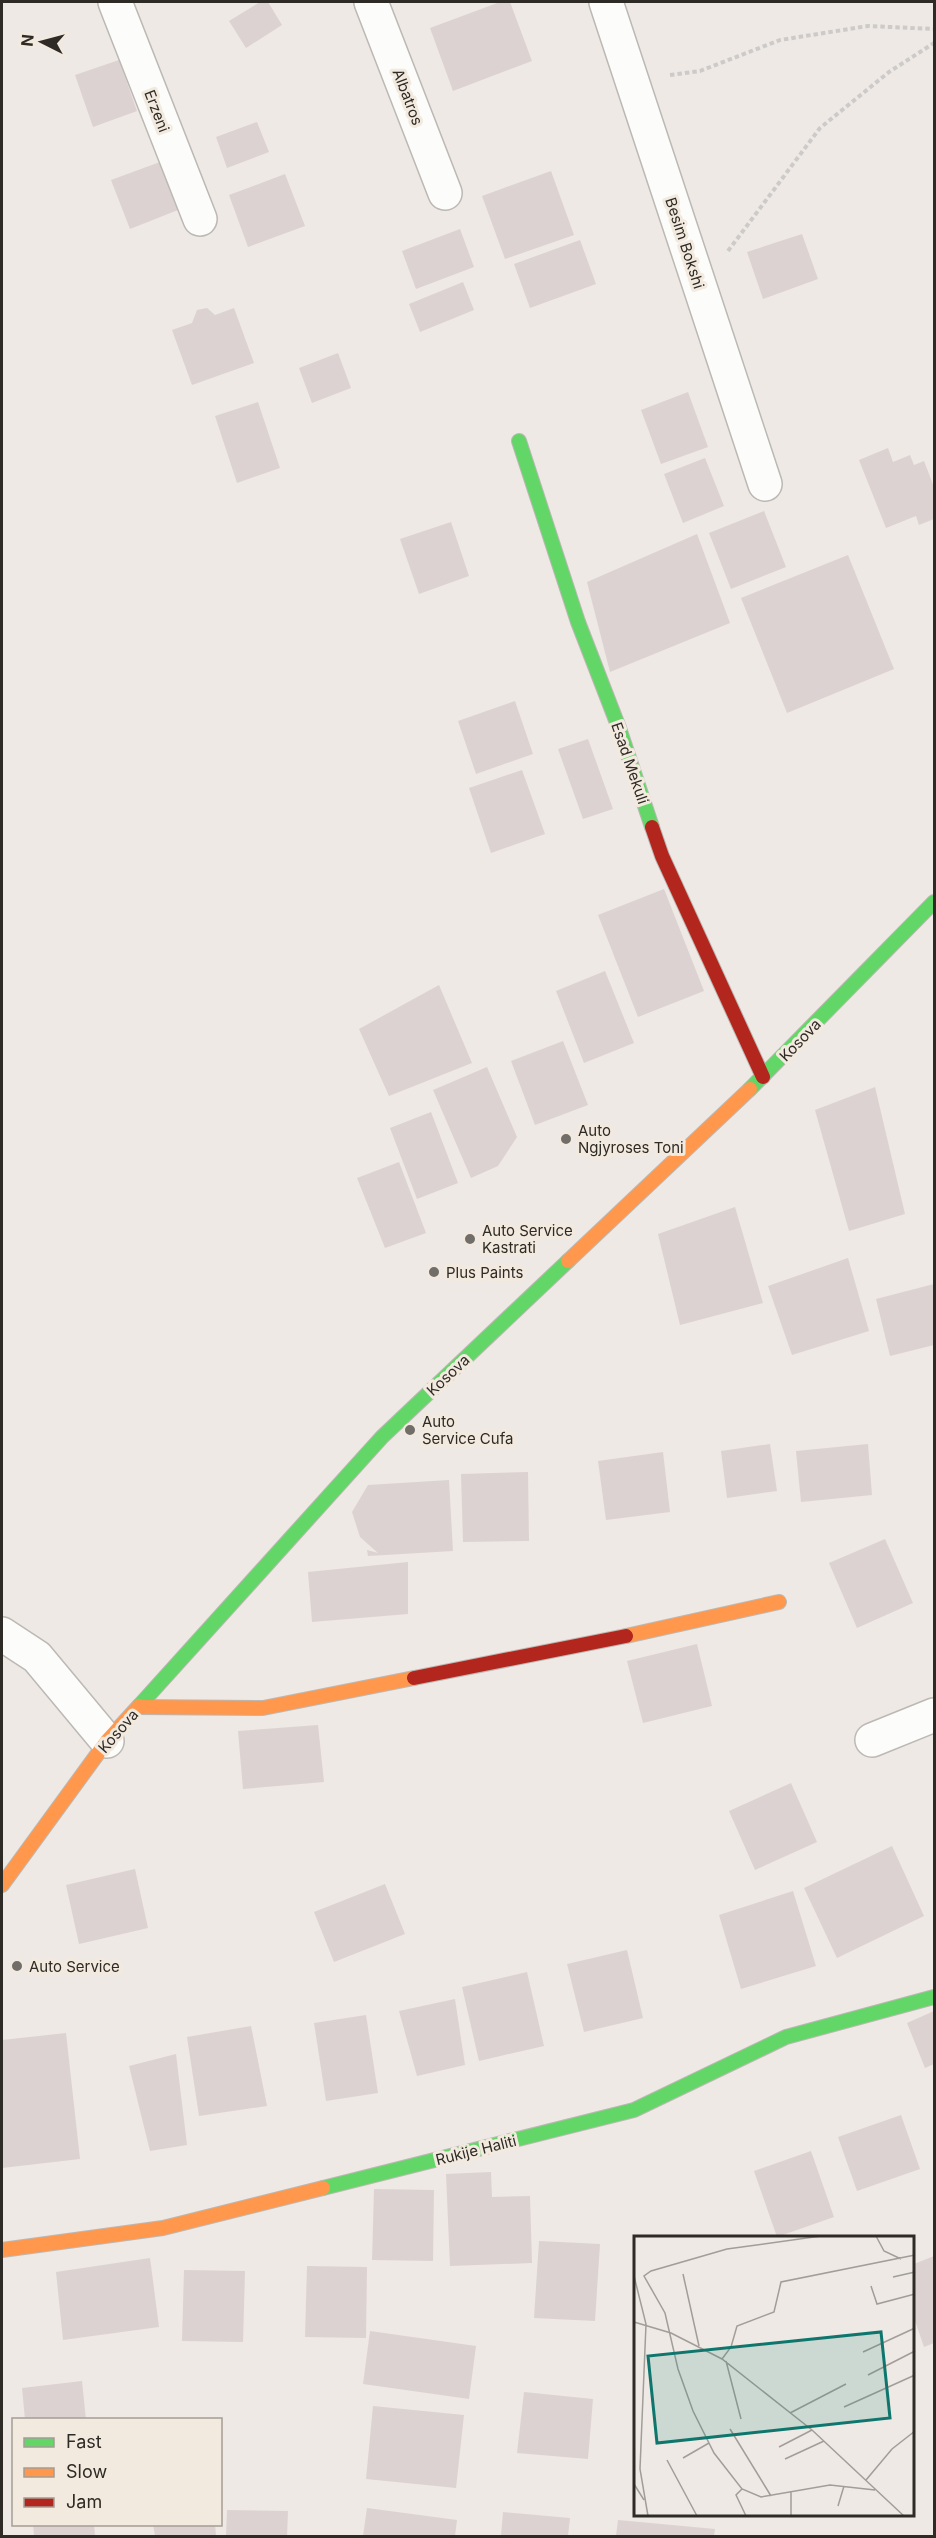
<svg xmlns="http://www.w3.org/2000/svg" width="936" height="2538" viewBox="0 0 936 2538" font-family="Inter,sans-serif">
	<rect width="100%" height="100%" fill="#eee9e4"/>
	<!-- building -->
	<g fill="#dcd2d2">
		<polygon points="260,2 268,2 282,25 246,48 229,21"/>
		<polygon points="500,2 510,2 532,61 453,91 430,28"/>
		<polygon points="119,60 137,111 93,127 75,75"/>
		<polygon points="257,122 269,152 227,168 216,137"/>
		<polygon points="160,162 178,210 130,229 111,180"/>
		<polygon points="551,171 574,235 505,259 482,196"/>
		<polygon points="285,174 305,226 248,247 229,195"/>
		<polygon points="460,229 474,267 416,289 402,251"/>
		<polygon points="802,234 818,279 763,299 747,252"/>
		<polygon points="580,240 596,284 530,308 514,264"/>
		<polygon points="463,282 474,310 420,332 409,304"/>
		<polygon points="207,308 215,315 234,308 254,363 192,385 172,330 192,323 197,310"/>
		<polygon points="338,353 351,388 312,403 299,368"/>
		<polygon points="688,392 708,447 661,464 641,410"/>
		<polygon points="258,402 280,468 237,483 215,416"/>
		<polygon points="888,448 893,462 910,455 914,465 924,461 934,487 934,519 919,525 916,516 886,528 859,460"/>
		<polygon points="705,458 724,506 683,523 664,474"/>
		<polygon points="764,511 786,567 731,589 709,533"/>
		<polygon points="451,522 469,576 419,594 400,539"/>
		<polygon points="697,534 730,623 610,672 587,582"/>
		<polygon points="848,555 894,669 787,713 741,598"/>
		<polygon points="515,701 533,754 476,774 458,721"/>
		<polygon points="588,739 613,809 583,819 558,749"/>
		<polygon points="522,770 545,834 491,853 469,788"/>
		<polygon points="664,889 704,991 638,1017 598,915"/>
		<polygon points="605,971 634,1043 584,1063 556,991"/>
		<polygon points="439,985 472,1063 389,1096 359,1029"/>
		<polygon points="563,1041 588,1105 535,1125 511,1061"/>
		<polygon points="487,1067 517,1137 498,1166 471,1178 433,1090"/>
		<polygon points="875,1087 905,1214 849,1231 815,1110"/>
		<polygon points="431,1112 458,1183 417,1199 390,1128"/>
		<polygon points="399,1162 426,1233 385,1248 357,1178"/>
		<polygon points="735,1207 763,1303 680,1325 658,1234"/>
		<polygon points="848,1258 869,1331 792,1355 768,1286"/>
		<polygon points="934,1284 934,1345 890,1356 876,1299"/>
		<polygon points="770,1444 777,1491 727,1498 721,1451"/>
		<polygon points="868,1444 872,1495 801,1502 796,1451"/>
		<polygon points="663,1452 670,1512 606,1520 598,1461"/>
		<polygon points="528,1472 529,1541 463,1542 461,1474"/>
		<polygon points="449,1480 453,1551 368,1556 367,1550 378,1553 360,1537 352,1512 368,1485"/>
		<polygon points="885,1539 913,1603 857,1628 829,1563"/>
		<polygon points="408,1562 408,1614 312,1622 308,1572"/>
		<polygon points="697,1644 712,1706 643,1723 627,1661"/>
		<polygon points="318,1725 324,1782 243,1789 238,1731"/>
		<polygon points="791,1783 817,1842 755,1870 729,1811"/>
		<polygon points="892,1846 924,1916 837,1958 804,1888"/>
		<polygon points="135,1869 148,1928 79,1944 66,1885"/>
		<polygon points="385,1884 405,1934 334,1962 314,1912"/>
		<polygon points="793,1891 816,1966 741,1989 719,1915"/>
		<polygon points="627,1950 643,2018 584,2032 567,1964"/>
		<polygon points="527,1972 544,2046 479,2061 462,1987"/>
		<polygon points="455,1999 465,2065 417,2076 399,2011"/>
		<polygon points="934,2011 934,2064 925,2068 907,2023"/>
		<polygon points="366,2015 378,2093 326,2101 314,2023"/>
		<polygon points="251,2026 267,2106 199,2116 187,2037"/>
		<polygon points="66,2033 80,2159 2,2168 2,2040"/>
		<polygon points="176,2054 187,2145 150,2151 129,2066"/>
		<polygon points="901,2115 920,2169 857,2191 838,2137"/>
		<polygon points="811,2151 834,2217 777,2237 754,2171"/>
		<polygon points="491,2172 492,2197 530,2196 532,2263 450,2266 446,2174"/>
		<polygon points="374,2189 434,2190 433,2261 372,2260"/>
		<polygon points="539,2241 600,2244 595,2321 534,2318"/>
		<polygon points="934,2256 934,2343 924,2347 914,2318 914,2264"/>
		<polygon points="150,2258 159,2327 63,2340 56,2272"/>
		<polygon points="307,2266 367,2267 366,2338 305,2337"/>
		<polygon points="184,2270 245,2271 243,2342 182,2341"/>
		<polygon points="370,2331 476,2346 469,2399 363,2384"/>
		<polygon points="82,2381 86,2420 25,2420 22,2388"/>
		<polygon points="524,2392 593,2399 588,2459 517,2453"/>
		<polygon points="373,2406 464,2415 456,2488 366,2479"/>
		<polygon points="367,2508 457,2520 455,2536 363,2536"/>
		<polygon points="227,2510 288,2511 287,2536 226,2536"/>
		<polygon points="503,2512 570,2518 568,2536 501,2536"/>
		<polygon points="618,2520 715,2529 714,2536 616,2536"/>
		<polygon points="33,2524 94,2524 95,2536 34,2536"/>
		<polygon points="153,2524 215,2524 216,2536 155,2536"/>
	</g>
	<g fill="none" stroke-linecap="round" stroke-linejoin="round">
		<!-- street casing -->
		<g stroke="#bcb8b4" stroke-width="36">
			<g id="street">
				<polyline points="115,2 200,219"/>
				<polyline points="371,2 445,193"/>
				<polyline points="606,2 765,484"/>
				<polyline points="2,1634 37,1657 107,1741"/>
				<polyline points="872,1740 934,1715"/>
			</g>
		</g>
		<!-- fast casing -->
		<g stroke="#bcb8b4" stroke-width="16">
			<g id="fast">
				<polyline points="519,441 578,622 619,728 652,827"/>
				<polyline points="750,1089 934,902"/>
				<polyline points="139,1706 382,1437 568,1261"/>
				<polyline points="323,2188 634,2110 786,2037 934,1997"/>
			</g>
		</g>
		<!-- slow casing -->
		<g stroke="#bcb8b4" stroke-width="16">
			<g id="slow">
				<polyline points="568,1261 750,1089"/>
				<polyline points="626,1636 779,1602"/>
				<polyline points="139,1707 263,1708 414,1678"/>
				<polyline points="2,1885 107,1741 139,1706"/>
				<polyline points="2,2250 163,2228 323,2188"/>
			</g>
		</g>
		<!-- jam casing -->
		<g stroke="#bcb8b4" stroke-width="16">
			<g id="jam">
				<polyline points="652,827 662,856 763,1077"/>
				<polyline points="414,1678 626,1636"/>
			</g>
		</g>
		<!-- path -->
		<g stroke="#cdcbca" stroke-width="4" stroke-dasharray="4.5 3" stroke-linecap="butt">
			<polyline points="670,75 700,71 780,40 868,26 934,29"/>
			<polyline points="728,251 820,128 889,72 934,43"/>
		</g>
		<!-- street -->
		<use href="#street" stroke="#fcfcfb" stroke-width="33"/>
		<!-- fast -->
		<use href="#fast" stroke="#63d668" stroke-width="14"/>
		<!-- slow -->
		<use href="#slow" stroke="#ff974d" stroke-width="14"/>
		<!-- jam -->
		<use href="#jam" stroke="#b3261e" stroke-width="14"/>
	</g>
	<!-- markers -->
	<g fill="#716d68" stroke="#f3eadf" stroke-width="2">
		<circle cx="566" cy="1139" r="6"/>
		<circle cx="470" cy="1239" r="6"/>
		<circle cx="434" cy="1272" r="6"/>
		<circle cx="410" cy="1430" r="6"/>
		<circle cx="17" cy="1966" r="6"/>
	</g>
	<g text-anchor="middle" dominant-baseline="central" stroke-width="6" stroke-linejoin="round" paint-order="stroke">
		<!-- street labels -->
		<g font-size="15" fill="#2e2a26" stroke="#f3eadf">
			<text transform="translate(408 97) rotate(69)">Albatros</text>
			<text transform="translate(157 111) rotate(69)">Erzeni</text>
			<text transform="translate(685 243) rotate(72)">Besim Bokshi</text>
			<text transform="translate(630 763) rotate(71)">Esad Mekuli</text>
			<text transform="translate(800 1040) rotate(-46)">Kosova</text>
			<text transform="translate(448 1375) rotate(-43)">Kosova</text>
			<text transform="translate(118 1731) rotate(-49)">Kosova</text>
			<text transform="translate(476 2150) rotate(-14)">Rukije Haliti</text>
		</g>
		<!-- poi labels -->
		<g font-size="15" fill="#2e2a26" stroke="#f3eadf" text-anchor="start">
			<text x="578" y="1130">Auto<tspan x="578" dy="17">Ngjyroses Toni</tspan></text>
			<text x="482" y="1230">Auto Service<tspan x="482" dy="17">Kastrati</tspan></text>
			<text x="446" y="1272">Plus Paints</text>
			<text x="422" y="1421">Auto<tspan x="422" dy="17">Service Cufa</tspan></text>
			<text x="29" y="1966">Auto Service</text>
		</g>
	</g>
	<!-- overview -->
	<g transform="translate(634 2236)">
		<rect width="280" height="280" fill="#eee9e4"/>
		<path fill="none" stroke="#a19d98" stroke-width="1.5" d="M187,0L93,13L17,35L10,40L31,77L44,133L59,175L80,217L108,253L127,261L196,249L241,254M242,0L250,15L267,23M49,38L65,110M0,40L12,88L6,233L14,280M259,41L281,36M237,50L243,68L281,58M0,86L37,97L88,123L178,194L270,280M229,116L281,92M88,123L97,111L103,90L140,76L147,46L281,19M92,125L107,183M234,139L281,115M210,171L281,139M156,177L212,148M96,193L137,260M145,211L178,194M49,222L75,207M151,223L190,205M33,224L63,280M232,244L258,213L281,195M0,248L10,264M108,253L102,259L112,280M204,270L210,250M157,280V256"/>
		<path fill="#0f766e" fill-opacity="0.15" stroke="#0f766e" stroke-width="3" d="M247,96L256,182L23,207L14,120Z"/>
		<rect width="280" height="280" fill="none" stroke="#2e2a26" stroke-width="3"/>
	</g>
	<!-- border -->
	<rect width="936" height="2538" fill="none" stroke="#2e2a26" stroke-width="6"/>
	<!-- legend -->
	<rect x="12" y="2418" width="210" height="108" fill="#f3eadf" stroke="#a49d95" stroke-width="1.5"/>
	<rect x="24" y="2438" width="30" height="9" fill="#63d668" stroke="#a49d95" stroke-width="1.5"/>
	<text x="66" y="2448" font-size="18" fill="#2e2a26">Fast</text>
	<rect x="24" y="2468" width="30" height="9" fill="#ff974d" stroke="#a49d95" stroke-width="1.5"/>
	<text x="66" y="2478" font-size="18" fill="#2e2a26">Slow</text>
	<rect x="24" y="2498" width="30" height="9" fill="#b3261e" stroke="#a49d95" stroke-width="1.5"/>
	<text x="66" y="2508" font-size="18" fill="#2e2a26">Jam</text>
	<!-- north arrow -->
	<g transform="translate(42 42) rotate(276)" stroke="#f3eadf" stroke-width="4.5" paint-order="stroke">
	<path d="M0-4.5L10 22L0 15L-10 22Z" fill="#2e2a26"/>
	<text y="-9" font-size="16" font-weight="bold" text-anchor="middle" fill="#2e2a26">N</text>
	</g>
</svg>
